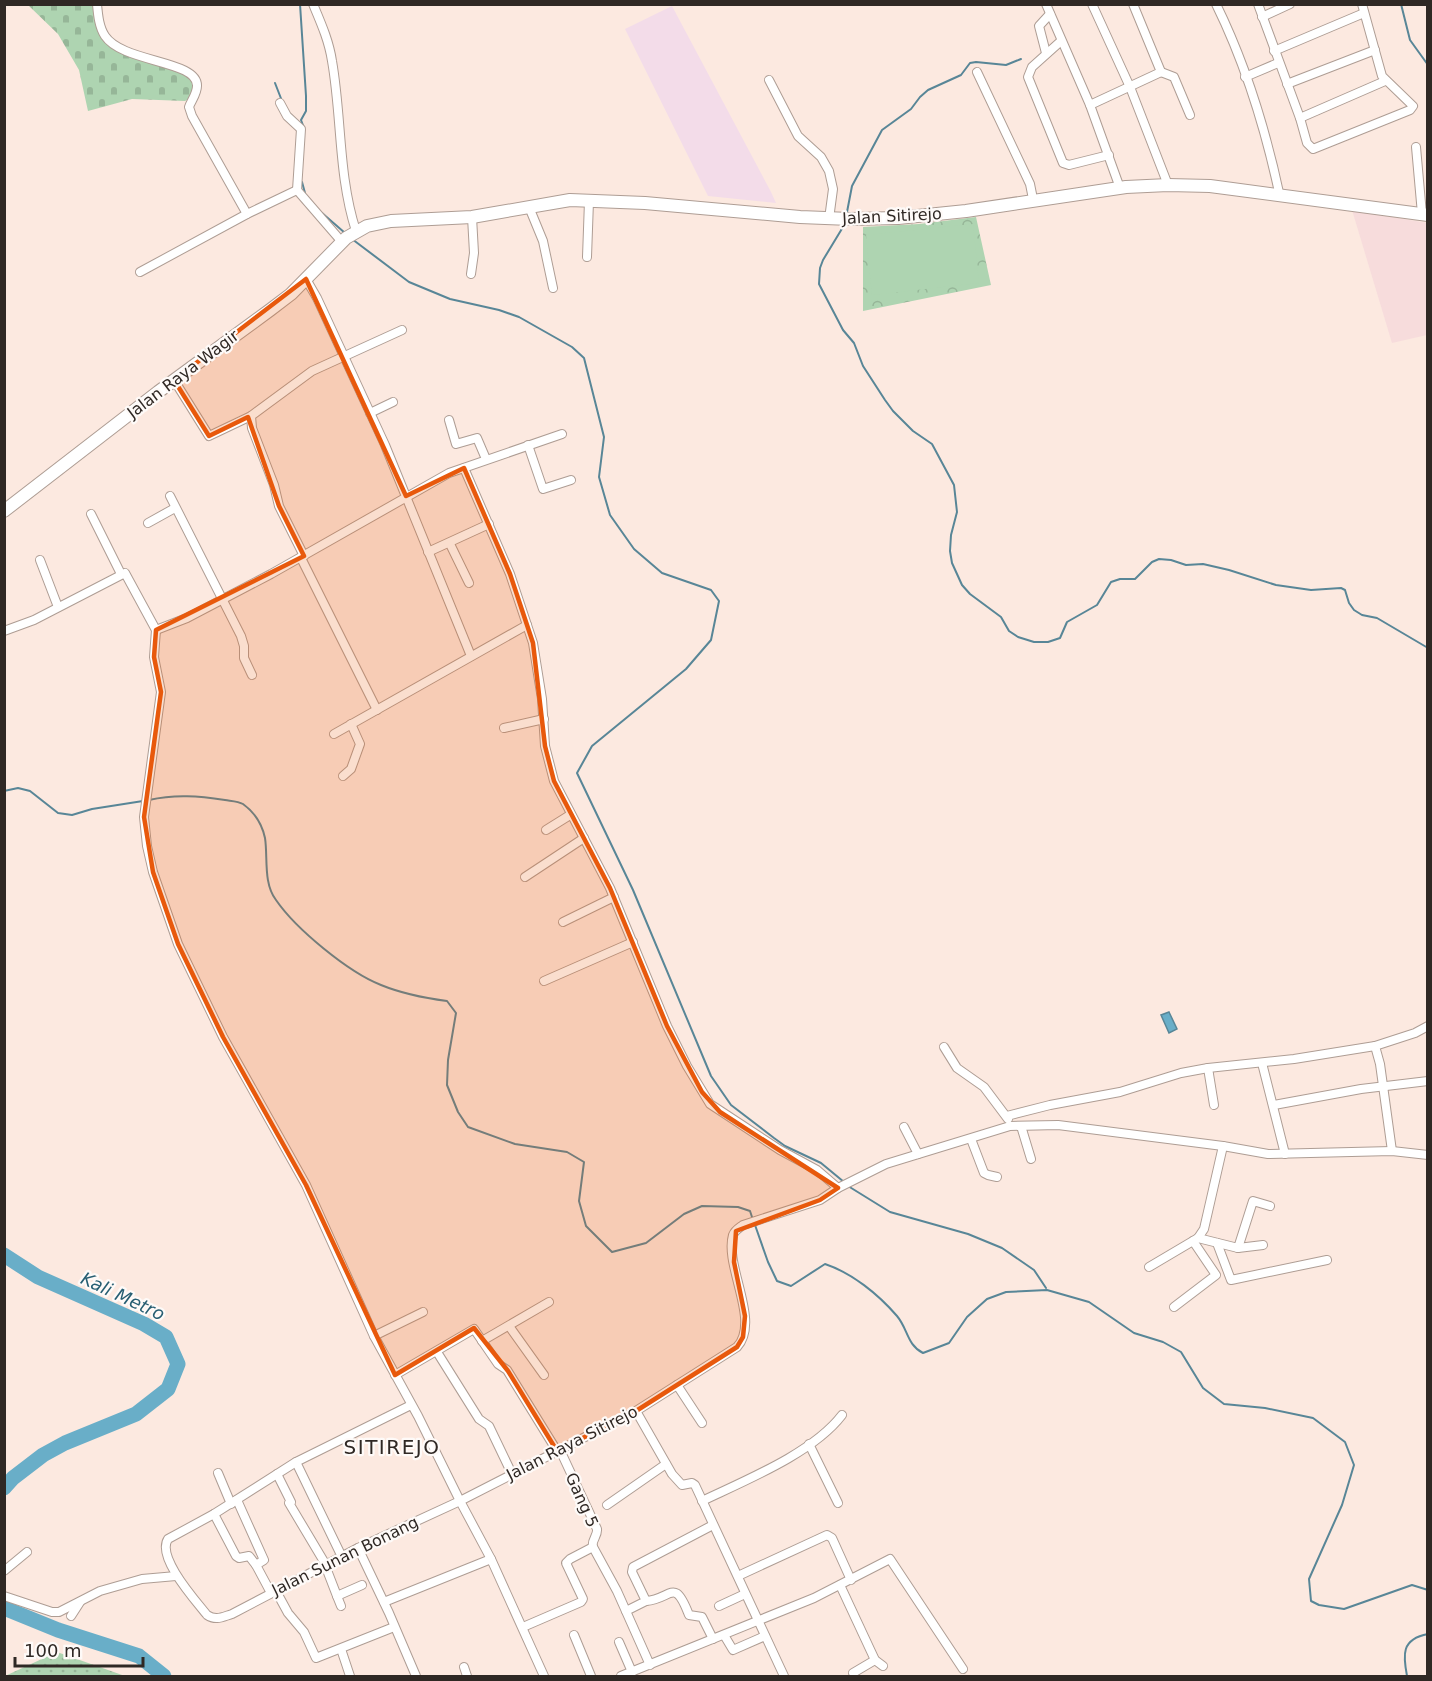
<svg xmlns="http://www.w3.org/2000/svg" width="1432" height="1681" viewBox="0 0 1432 1681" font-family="'DejaVu Sans',sans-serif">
	<defs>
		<pattern id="grass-dots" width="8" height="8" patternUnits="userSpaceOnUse" patternTransform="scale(1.5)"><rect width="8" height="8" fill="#aed4b1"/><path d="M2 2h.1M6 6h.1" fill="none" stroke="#96b698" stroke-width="1.8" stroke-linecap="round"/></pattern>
		<pattern id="cemetery-stones" width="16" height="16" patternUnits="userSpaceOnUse" patternTransform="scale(1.5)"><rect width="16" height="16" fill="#aed4b1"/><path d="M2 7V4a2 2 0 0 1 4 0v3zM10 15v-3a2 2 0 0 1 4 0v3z" fill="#96b698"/></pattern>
		<pattern id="park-crowns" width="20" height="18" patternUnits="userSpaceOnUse" patternTransform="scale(1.5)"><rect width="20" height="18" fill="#aed4b1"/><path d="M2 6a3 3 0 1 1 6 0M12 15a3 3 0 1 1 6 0" fill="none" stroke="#96b698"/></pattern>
	</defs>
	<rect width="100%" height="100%" fill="#fce9e0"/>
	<!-- commercial -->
	<polygon fill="#f7dcdc" points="1352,210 1427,223 1427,335 1392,343"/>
	<!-- industrial -->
	<polygon fill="#f3dce9" points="672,6 771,192 776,203 708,196 625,29"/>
	<!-- grass -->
	<polygon fill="url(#grass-dots)" points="57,1652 125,1676 5,1676"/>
	<!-- cemetery -->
	<polygon fill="url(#cemetery-stones)" points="28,5 94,5 104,40 185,72 194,83 190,98 185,101 132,99 88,111 79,70 58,34"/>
	<!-- park -->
	<polygon fill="url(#park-crowns)" points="976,217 991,285 863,311 863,227 919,224"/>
	<!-- garden -->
	<polygon fill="#aed4b1" points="973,224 979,283 872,295 866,235"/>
	<!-- water -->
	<polygon fill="#69aec8" stroke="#588697" stroke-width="1.5" points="1169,1012 1177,1029 1169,1033 1161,1015"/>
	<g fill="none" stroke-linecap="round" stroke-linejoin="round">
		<!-- stream -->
		<g stroke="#588697" stroke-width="2">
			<polyline points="300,4 306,96 306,111 301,120 304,128"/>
			<polyline points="1401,4 1410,40 1428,65"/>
			<polyline points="275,83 282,101"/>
			<polyline points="302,182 305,193"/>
			<polyline points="847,212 852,186 882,130 911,109 920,97 928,90 961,75 970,63 976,62 1006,65 1021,59"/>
			<polyline points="322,213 345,233"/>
			<polyline points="843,227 823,260 820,268 819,284 843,330 854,343 863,366 885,400 893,411 913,431 932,444 954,485 957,512 951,535 950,551 952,563 962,585 970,594 1001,617 1009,631 1018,637 1034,642 1048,642 1060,638 1067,622 1097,605 1111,582 1120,579 1135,579 1152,562 1159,559 1171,560 1186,565 1203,564 1229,570 1276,585 1311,590 1341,588 1345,590 1349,603 1354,610 1362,615 1377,618 1428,648"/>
			<polyline points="352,239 409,282 450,299 499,310 519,317 572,347 584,358 604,437 599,477 610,515 634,549 662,573 711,590 719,601 711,640 686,669 592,746 577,773 633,890 711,1076 731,1105 774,1138 785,1146 821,1163 844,1182"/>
			<polyline points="4,791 18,788 30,791 58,813 72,815 92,809 143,801"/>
			<path d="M149,800C175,794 199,796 225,800C231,801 238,801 243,804C254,812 262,824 265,838C268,857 263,883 276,900C296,929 348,972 381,985C403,994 424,998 447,1001L456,1013L448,1060L447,1085L458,1112L468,1127L515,1144L567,1152L584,1162L579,1201L586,1226L612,1252L646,1243L684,1214L702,1206L738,1207L750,1211L753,1220"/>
			<polyline points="848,1186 890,1212 968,1234 1002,1248 1034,1270 1046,1288"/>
			<path d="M755,1225L768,1262L777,1281L791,1286L825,1264C852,1273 878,1294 897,1316C908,1329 907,1345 923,1353L949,1343L967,1317L987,1299L1006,1292L1047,1290L1089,1302L1134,1333L1163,1342L1181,1352L1203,1388L1224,1404L1265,1408L1313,1418L1345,1442L1354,1465L1342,1505L1309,1579L1311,1601L1319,1605L1344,1609L1412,1585L1428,1590"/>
			<path d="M1407,1676C1403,1655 1401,1639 1428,1634"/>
		</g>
		<!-- river -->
		<g stroke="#69aec8" stroke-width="15">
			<polyline points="4,1255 38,1277 144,1324 166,1337 178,1364 168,1389 136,1414 65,1443 43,1455 13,1478 4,1488"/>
			<polyline points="4,1608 58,1630 139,1656 164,1676"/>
		</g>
		<!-- minor casing -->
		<g stroke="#ae9d94" stroke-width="10">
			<g id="minor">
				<path d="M97,4C98,15 99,27 105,36C123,63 198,60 197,86C197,94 191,101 189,107L192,116L247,214"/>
				<path d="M313,4C321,23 329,41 332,61C342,118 338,175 356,231"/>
				<polyline points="1046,4 1090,105 1120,188"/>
				<polyline points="1092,4 1130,87 1168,185"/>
				<path d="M1216,4C1246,65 1266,131 1280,197"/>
				<polyline points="1258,4 1300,118 1307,143 1313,149 1410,110 1413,106 1382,76 1362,4"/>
				<polyline points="1262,17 1290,4"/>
				<polyline points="1061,41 1032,67 1028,77 1063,163 1069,165 1109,155"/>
				<polyline points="1274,51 1364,13"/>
				<polyline points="1046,53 1039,26 1050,14"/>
				<polyline points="977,72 1030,184 1033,199"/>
				<polyline points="1161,72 1174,77 1190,115"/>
				<polyline points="1245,77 1278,63"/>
				<polyline points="769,80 798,136 821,157 829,171 833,189 829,219"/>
				<polyline points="1287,84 1375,50"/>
				<polyline points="280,103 287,116 301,129 297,190 342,242"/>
				<polyline points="1090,105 1161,72 1133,4"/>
				<polyline points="1300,118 1385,81"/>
				<polyline points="1416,147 1422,214"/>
				<polyline points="529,207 543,241 553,288"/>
				<polyline points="587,257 589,201"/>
				<polyline points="140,272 247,214 297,190"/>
				<polyline points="471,274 474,253 472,217"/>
				<polyline points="306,279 317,298 385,445 471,656"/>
				<polyline points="174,380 209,436 251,416"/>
				<polyline points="370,413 393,402"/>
				<polyline points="449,420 456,444 477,438 486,459"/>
				<polyline points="528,445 543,489 571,480"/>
				<polyline points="464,468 510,574 533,643 542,699 545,746 554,781 610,888 667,1026 687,1066 710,1104 780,1150 817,1170 838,1188"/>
				<polyline points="170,496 241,636 244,646 244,658 252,675"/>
				<polyline points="91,514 121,574"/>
				<polyline points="148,523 175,508"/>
				<polyline points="450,544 469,583"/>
				<polyline points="428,552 489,524"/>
				<polyline points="304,556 279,506 274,485 252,428 251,416 312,371 402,330"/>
				<polyline points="301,558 377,710"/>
				<polyline points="40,560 58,607"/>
				<path d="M156,630L154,657L161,692L144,817L147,846L153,872L178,944L223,1037L306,1185L374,1336L418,1416L460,1501L358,1548L232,1614C222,1617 216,1621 207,1615C196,1601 156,1557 168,1539L214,1514L296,1462L411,1405"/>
				<polyline points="4,631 34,620 125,573 156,630 187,618 271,574 449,473 562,434"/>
				<polyline points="504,728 544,719"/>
				<polyline points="334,734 527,625"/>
				<polyline points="343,776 351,769 360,744 351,724"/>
				<polyline points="546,830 570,815"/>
				<polyline points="525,877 584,838"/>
				<polyline points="563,922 614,897"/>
				<polyline points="544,981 633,942"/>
				<polyline points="1375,1046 1380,1064 1392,1151"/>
				<polyline points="944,1047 957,1068 984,1087 1008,1119"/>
				<polyline points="1262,1063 1285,1154"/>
				<polyline points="1208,1068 1214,1105"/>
				<polyline points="1274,1105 1361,1089 1428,1081"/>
				<polyline points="1007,1116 1050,1105 1120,1092 1181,1073 1208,1068 1294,1059 1375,1046 1415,1033 1428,1026"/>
				<polyline points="1021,1126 1031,1159"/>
				<polyline points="904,1127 918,1154"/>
				<polyline points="971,1139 984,1173 988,1175 997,1177"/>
				<polyline points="1198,1238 1238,1248 1253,1201 1270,1206"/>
				<polyline points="1217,1243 1231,1280 1327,1260"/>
				<polyline points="1238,1248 1263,1245"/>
				<polyline points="1149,1267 1198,1238 1204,1229 1223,1146"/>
				<polyline points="1174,1307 1216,1275 1193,1241"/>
				<polyline points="509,1326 544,1375"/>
				<polyline points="374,1336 423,1312"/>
				<polyline points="482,1341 549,1302"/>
				<polyline points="437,1352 479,1419 489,1426 512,1474"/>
				<polyline points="395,1375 474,1329 498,1364 507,1370 557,1451"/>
				<polyline points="677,1385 702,1423"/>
				<polyline points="636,1411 672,1474 682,1485 692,1483 695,1485 784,1676"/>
				<polyline points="809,1444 838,1503"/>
				<path d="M560,1450L597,1529C598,1536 591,1540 593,1547L617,1591L650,1665"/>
				<polyline points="296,1462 342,1557"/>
				<polyline points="218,1473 231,1504"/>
				<polyline points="277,1474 291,1502 289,1503 326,1565"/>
				<polyline points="237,1500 264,1560 256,1565 271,1593"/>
				<path d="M702,1501C746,1480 813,1453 842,1415"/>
				<polyline points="607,1505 666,1464"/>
				<polyline points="214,1514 236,1556 239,1558 249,1556 256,1565"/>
				<polyline points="358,1548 389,1613 416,1676"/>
				<polyline points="325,1565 337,1596 362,1585"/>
				<polyline points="4,1571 27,1552"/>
				<polyline points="738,1576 827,1535 832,1538 851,1580"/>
				<polyline points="840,1585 875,1660 883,1666"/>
				<polyline points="276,1591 288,1613 304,1632 316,1658 394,1627"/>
				<polyline points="4,1596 52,1612 59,1612 100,1591 142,1579 176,1576"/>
				<polyline points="337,1596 341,1606"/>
				<path d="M646,1601C672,1599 674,1576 689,1615L702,1617L713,1639"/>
				<polyline points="384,1602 491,1559"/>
				<polyline points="719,1606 745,1594"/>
				<polyline points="626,1611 646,1601 632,1572 633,1567 713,1525"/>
				<polyline points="71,1616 80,1602"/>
				<polyline points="523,1627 581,1602 583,1599 566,1563 570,1559 593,1547"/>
				<polyline points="574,1635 591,1676"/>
				<polyline points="724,1635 733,1650 765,1636"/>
				<polyline points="619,1642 632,1672"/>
				<polyline points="341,1649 350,1676"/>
				<polyline points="464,1667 467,1676"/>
				<polyline points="853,1673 875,1660"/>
				<path d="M544,1676L491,1559L460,1501L636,1411L737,1347C761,1321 724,1266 733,1235C735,1230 739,1228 743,1225L820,1200L838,1188L886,1164L1010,1126L1058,1125L1223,1146L1268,1154L1392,1151L1428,1155"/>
				<polyline points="621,1676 814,1598 890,1559 963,1669"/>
			</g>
		</g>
		<!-- secondary casing -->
		<g stroke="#ae9d94" stroke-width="14">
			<polyline id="secondary" points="4,511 158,392 270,310 291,294 346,238 367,226 391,221 472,217 570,200 645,203 800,217 850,219 898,218 966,211 1126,187 1168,185 1210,186 1428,215"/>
		</g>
		<!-- minor -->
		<use href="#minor" stroke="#fff" stroke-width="8"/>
		<!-- secondary -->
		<use href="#secondary" stroke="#fff" stroke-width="12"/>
	</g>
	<!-- marked area -->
	<path fill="#e8590c" fill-opacity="0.2" stroke="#e8590c" stroke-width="4.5" stroke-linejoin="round" d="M306,279L406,496L464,468L510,574L533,643L545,746L554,781L610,888L667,1026L702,1092L720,1112L838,1188L820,1200L736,1231L734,1262L745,1316L743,1337L737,1347L636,1411L557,1451L508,1371L474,1328L395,1375L306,1185L223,1037L178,944L153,872L144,817L161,692L154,657L156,630L304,556L279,506L248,417L209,436L174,380Z"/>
	<g text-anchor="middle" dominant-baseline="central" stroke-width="4.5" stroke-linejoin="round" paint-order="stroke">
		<!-- street labels -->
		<g font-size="16" fill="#2f2824" stroke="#fefaf8">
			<text transform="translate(892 216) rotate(-3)">Jalan Sitirejo</text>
			<text transform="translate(183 374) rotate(-37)">Jalan Raya Wagir</text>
			<text transform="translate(572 1443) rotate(-27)">Jalan Raya Sitirejo</text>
			<text transform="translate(582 1500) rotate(66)">Gang 5</text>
			<text transform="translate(345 1556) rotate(-26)">Jalan Sunan Bonang</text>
		</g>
		<!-- water labels -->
		<g font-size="18" font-style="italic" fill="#275e72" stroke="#fefaf8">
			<text transform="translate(123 1296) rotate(25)">Kali Metro</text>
		</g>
		<!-- quarter labels -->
		<g font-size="20" letter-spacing="1.5" fill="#2f2824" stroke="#fefaf8">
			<text x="392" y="1447">SITIREJO</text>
		</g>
	</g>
	<!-- border -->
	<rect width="1432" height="1681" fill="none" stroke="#2f2824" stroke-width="12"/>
	<!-- scale -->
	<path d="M15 1657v9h128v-9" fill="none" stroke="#2f2824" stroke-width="3"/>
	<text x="24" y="1657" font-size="18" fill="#2f2824" stroke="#fefaf8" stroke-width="4.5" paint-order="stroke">100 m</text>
</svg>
